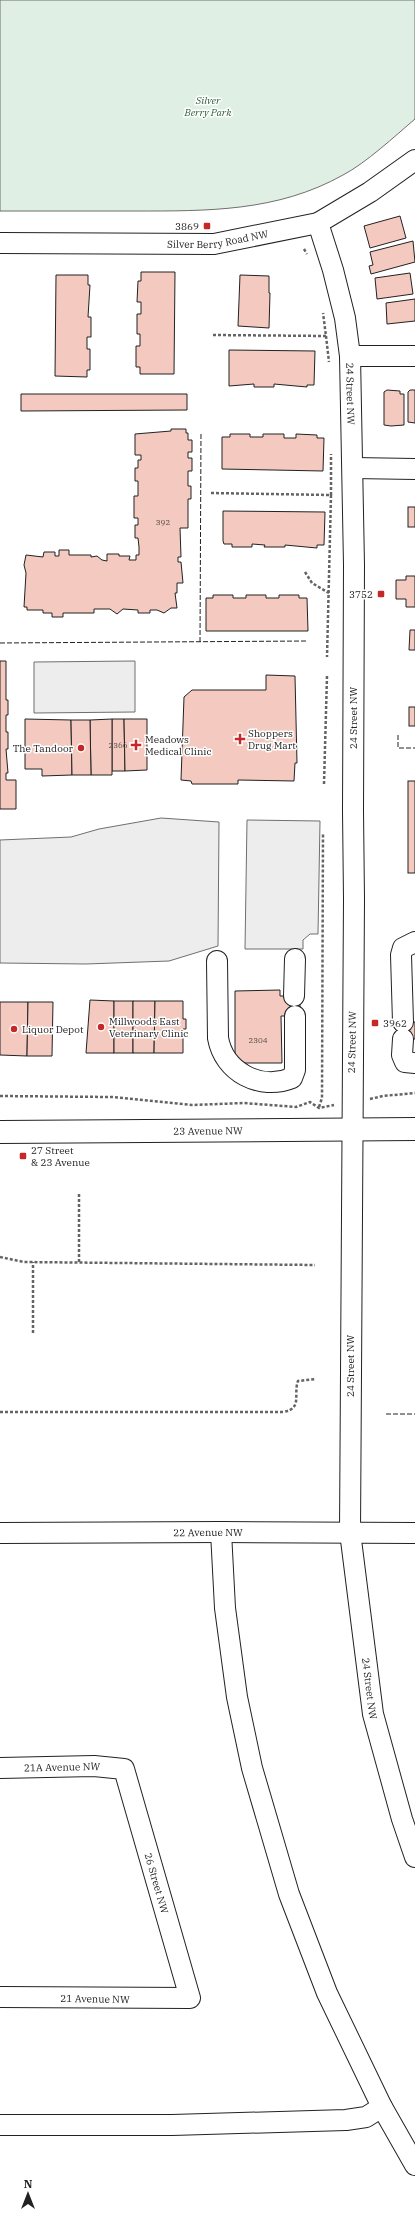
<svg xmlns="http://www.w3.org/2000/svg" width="415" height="2222" viewBox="0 0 415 2222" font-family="'IBM Plex Serif',serif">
	<rect width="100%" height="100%" fill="#fff"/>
	<!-- green -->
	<path fill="#e0efe3" stroke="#6f6f6f" d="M0,0H415V119C395,136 366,163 343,175C277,212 207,211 134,211C89,211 45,211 0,211Z"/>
	<!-- parking -->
	<g fill="#ededed" stroke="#6f6f6f">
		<polygon points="135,661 135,712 34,713 34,662"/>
		<polygon points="161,818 219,822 218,946 169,961 86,964 0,963 0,840 71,837 99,829"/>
		<polygon points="247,820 320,821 318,934 310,934 303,940 303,949 245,949"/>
	</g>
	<!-- building -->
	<g fill="#f3c9c0" stroke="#222">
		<polygon points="400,216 406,238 370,248 364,226"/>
		<polygon points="413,241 415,262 371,274 369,266 373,265 370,252"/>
		<polygon points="141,272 175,272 174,374 140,374 140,367 136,367 136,346 140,346 140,334 137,334 137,314 141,314 141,302 137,302 138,281 141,281"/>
		<polygon points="410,273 413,294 377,299 375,278"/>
		<polygon points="56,275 88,275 88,285 90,285 88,317 91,317 91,337 87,337 87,349 90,349 90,370 87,370 87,377 55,376"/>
		<polygon points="240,275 269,276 269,293 270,293 269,328 238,326"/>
		<polygon points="415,299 415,321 387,324 386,303"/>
		<polygon points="229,350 315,351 314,385 307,385 307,387 274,384 274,387 254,387 254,384 229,386"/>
		<polygon points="387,390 400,391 400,394 404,394 404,425 391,426 384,425 384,392"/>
		<polygon points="410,390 415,390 415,423 408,422 408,392"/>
		<polygon points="21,394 187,394 187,410 21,411"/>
		<polygon points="171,429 186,429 186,433 188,433 188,440 192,440 192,452 188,452 188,458 192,458 192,471 188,471 188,486 191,486 191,499 188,499 188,528 180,528 181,557 178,557 178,562 181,562 183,583 177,583 177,593 175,593 177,608 171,608 164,613 157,610 150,610 150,613 138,613 138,610 123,609 117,614 110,609 94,609 94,613 63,613 63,617 52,617 52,613 43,613 43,610 27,610 27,607 24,607 26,573 24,565 26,555 43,557 44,552 55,552 55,556 59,556 59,550 69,550 69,555 91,555 91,557 97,556 102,560 107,561 107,554 119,554 119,556 130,556 129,560 136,560 136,555 139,555 139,547 138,538 135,538 135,525 138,525 138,518 134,518 134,496 138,496 138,481 135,481 135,468 138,468 138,460 141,460 141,455 135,455 135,434 171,431"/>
		<polygon points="230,434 250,434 250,437 263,437 263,434 284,434 284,438 296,438 296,434 317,435 317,438 324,438 323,471 222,469 222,437 230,437"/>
		<rect x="408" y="507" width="7" height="20"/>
		<polygon points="223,511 325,512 324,545 317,545 317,548 285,545 285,547 264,547 265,545 252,544 252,547 232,547 232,544 224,544 223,541"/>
		<polygon points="406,576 415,576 415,607 406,607 406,599 396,599 396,580 406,580"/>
		<polygon points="213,595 233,595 233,598 246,598 246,595 266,595 266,598 279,598 279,595 299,595 299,598 307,598 308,631 206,631 206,598 213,598"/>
		<polygon points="410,630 415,630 415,650 409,650"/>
		<polygon points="0,661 6,661 6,700 8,700 8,715 6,715 6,732 8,732 8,749 6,749 8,773 6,773 6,780 16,780 16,809 0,809"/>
		<polygon points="266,675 295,676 297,763 295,763 294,781 238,780 238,784 192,784 191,781 181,780 184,697 192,690 266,690"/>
		<rect x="409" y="707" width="6" height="19"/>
		<polygon points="25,719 71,720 72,775 42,776 42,769 25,769"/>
		<polygon points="112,719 124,719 125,771 112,771"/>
		<polygon points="112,719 112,775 91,775 90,720"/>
		<polygon points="124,719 147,719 147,770 125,771"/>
		<polygon points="71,720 90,720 91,775 72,775"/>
		<rect x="408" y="781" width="7" height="92"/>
		<polygon points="280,990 280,996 300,996 300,1016 281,1016 282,1063 235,1063 235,991"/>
		<polygon points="90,1000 114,1001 114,1053 86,1053"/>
		<rect x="114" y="1001" width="19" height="52"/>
		<polygon points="133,1001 155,1001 154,1053 133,1053"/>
		<polygon points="155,1001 183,1001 183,1019 186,1019 186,1029 183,1029 183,1053 154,1053"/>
		<polygon points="0,1002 28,1002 27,1056 0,1055"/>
		<polygon points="28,1002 53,1002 52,1056 27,1056"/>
		<rect x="403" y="1022" width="12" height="17"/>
	</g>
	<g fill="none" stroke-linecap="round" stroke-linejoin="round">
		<!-- minor casing -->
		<g stroke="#222" stroke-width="22">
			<g id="minor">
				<path id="s1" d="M318,223L333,270L345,318L350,356L354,565L353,811L354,899L350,1532L373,1714L402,1819L415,1857"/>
				<path id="s2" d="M0,243L214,244L318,223L370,192L415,160"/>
				<polyline points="350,356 415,356"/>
				<polyline points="353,468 415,469"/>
				<path d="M217,961L218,1038C224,1072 260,1091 292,1078L295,1070V1016"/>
				<polyline points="294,996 295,959"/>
				<polyline points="403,1022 401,955 403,948 415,942"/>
				<polyline points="403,1039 402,1055 405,1062 415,1063"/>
				<polyline points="221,1532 225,1608 237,1697 252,1768 289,1894 327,1993 382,2107 415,2165"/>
				<path id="s3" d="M0,1533L221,1532L415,1533"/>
				<path id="s4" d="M0,1768L94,1766L124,1769L190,1998L0,1997"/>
				<polyline points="0,2125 172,2125 346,2120 366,2117 382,2107"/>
			</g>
		</g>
		<!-- major casing -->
		<g stroke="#222" stroke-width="24">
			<g id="major">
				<path id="s5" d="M0,1132L415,1129"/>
			</g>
		</g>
		<!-- path -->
		<g stroke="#646464" stroke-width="2.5" stroke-dasharray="3 2" stroke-linecap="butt">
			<polyline points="304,249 307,254"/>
			<polyline points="213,335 326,336 323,313"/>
			<polyline points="326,336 329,362"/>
			<polyline points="211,493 331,495 327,657"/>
			<polyline points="331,495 331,454"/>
			<polyline points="305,572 312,583 329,593"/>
			<polyline points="324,784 327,676"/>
			<polyline points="0,1096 112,1097 192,1105 244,1103 296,1107 310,1102 319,1108 334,1105"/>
			<polyline points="370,1099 383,1096 415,1093"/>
			<polyline points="319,1107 322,1098 323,833"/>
			<polyline points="0,1257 24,1262 315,1265"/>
			<polyline points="79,1262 79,1192"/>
			<polyline points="33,1333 33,1262"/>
			<path d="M0,1412H283C303,1409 293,1394 298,1381L316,1379"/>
		</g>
		<!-- minor -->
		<use href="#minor" stroke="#fff" stroke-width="20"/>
		<!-- major -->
		<use href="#major" stroke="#fff" stroke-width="22"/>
		<!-- fence -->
		<g stroke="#222" stroke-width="1" stroke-dasharray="5 2" stroke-linecap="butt">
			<polyline points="200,642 201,432"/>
			<polyline points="0,643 307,641"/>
			<polyline points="398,735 398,748 415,748"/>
			<polyline points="386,1414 415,1414"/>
		</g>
	</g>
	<!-- markers -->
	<g fill="#c62828" stroke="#fff" stroke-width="1.5">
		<rect x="203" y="222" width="8" height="8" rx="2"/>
		<rect x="377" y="590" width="8" height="8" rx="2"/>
		<path d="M238 733h4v4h4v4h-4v4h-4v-4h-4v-4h4z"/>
		<path d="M134 739h4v4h4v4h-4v4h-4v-4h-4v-4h4z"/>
		<circle cx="81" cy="748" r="4"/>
		<rect x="371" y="1019" width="8" height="8" rx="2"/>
		<circle cx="101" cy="1027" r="4"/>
		<circle cx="14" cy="1029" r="4"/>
		<rect x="19" y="1152" width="8" height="8" rx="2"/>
	</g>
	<g text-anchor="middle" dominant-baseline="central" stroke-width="3" stroke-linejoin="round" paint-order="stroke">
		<!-- number labels -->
		<g font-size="8" fill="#564c4a">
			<text x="163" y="522">392</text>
			<text x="118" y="745">2366</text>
			<text x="258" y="1040">2304</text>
		</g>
		<!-- park labels -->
		<g font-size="10" font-style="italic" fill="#2f5e38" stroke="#fff">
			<text x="208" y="100">Silver<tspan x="208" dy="12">Berry Park</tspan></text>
		</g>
		<!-- poi labels -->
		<g font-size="10" fill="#222" stroke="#fff" text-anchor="start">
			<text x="199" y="226" text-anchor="end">3869</text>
			<text x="373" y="594" text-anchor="end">3752</text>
			<text x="248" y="733">Shoppers<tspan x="248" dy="12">Drug Mart</tspan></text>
			<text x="145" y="739">Meadows<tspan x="145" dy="12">Medical Clinic</tspan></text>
			<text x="73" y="748" text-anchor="end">The Tandoor</text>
			<text x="109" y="1021">Millwoods East<tspan x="109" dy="12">Veterinary Clinic</tspan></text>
			<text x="383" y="1023">3962</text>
			<text x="22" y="1029">Liquor Depot</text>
			<text x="31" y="1150">27 Street<tspan x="31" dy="12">&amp; 23 Avenue</tspan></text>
		</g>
		<!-- street labels -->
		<g font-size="10" fill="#222" stroke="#fff">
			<text stroke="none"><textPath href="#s2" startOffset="218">Silver Berry Road NW</textPath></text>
			<text stroke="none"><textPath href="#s1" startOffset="175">24 Street NW</textPath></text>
			<text transform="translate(353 718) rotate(-90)">24 Street NW</text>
			<text transform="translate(352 1042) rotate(-89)">24 Street NW</text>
			<text stroke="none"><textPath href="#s5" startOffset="208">23 Avenue NW</textPath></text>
			<text transform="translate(350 1366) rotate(-90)">24 Street NW</text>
			<text stroke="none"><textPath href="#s3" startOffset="208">22 Avenue NW</textPath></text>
			<text stroke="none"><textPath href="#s1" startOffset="1471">24 Street NW</textPath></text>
			<text stroke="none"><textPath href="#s4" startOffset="62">21A Avenue NW</textPath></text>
			<text stroke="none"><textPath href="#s4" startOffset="243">26 Street NW</textPath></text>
			<text transform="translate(95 1999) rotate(1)">21 Avenue NW</text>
		</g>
	</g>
	<!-- north arrow -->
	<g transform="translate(28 2194)" stroke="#ffffff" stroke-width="3" paint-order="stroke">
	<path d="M0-3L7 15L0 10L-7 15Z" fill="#222222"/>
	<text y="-6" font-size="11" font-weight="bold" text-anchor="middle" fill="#222222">N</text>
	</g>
</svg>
